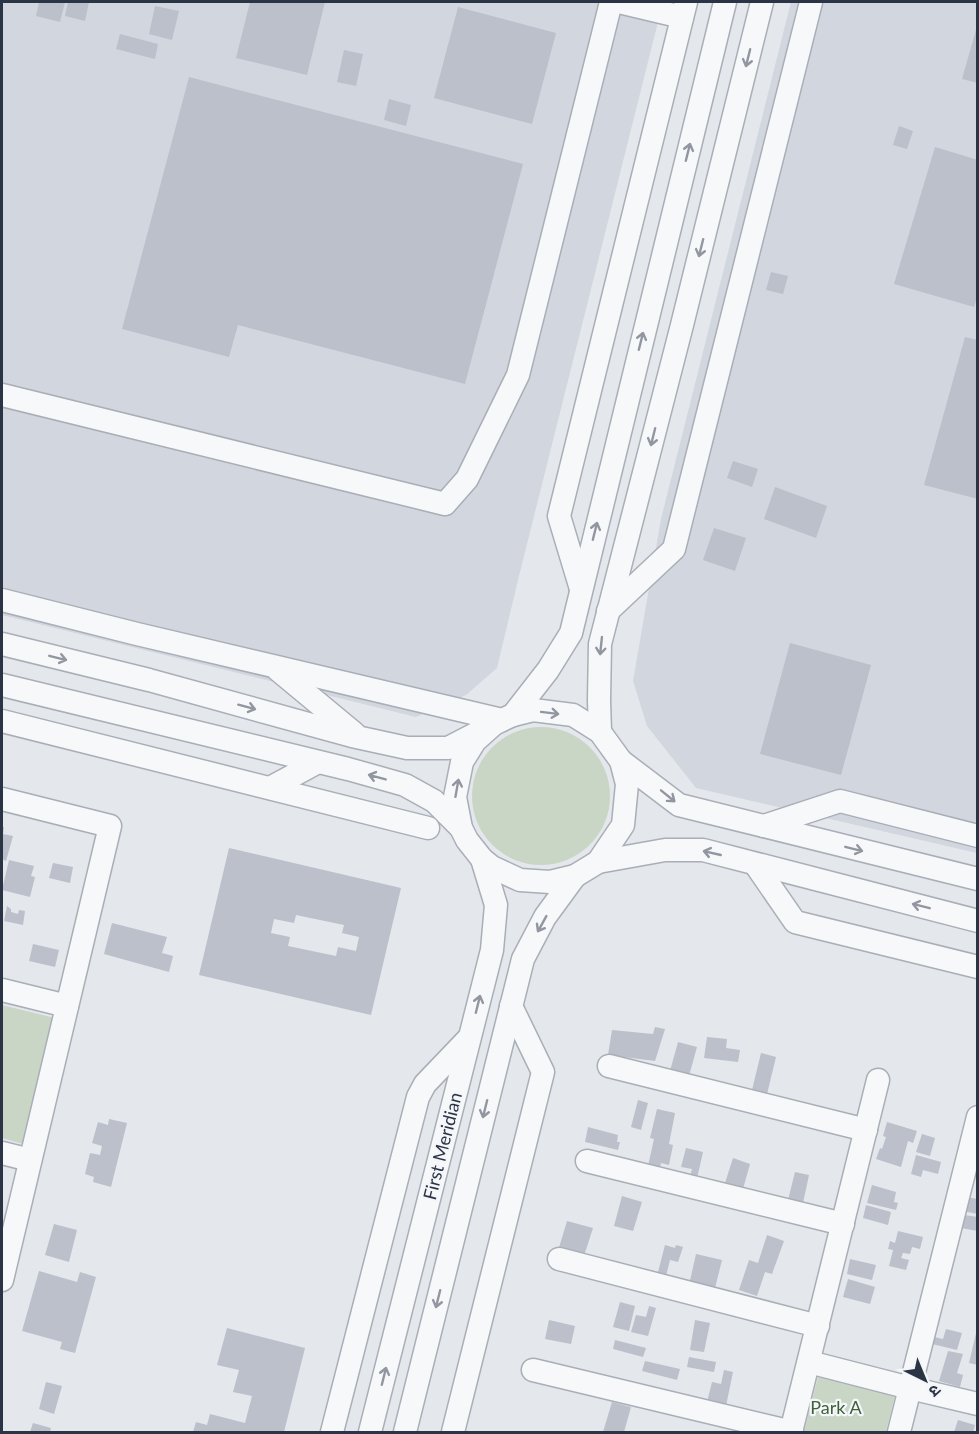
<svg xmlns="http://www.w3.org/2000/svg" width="979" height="1434" viewBox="0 0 979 1434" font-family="Lato,'Noto Sans Devanagari',sans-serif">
	<rect width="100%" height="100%" fill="#e4e7ec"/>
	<!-- built -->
	<g fill="#d2d6de">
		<polygon points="2,2 663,2 518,580 497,668 466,695 416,717 2,615"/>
		<polygon points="791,2 977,2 977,853 696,788 647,726 633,681 661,519"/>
	</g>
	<!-- green -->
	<g fill="#c9d6c5">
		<circle cx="541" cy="796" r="69"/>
		<polygon points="2,1005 55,1018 23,1144 2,1138"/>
		<polygon points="818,1377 895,1395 886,1432 804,1432"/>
	</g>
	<!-- building -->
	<g fill="#bbc0ca" fill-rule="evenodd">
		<polygon points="39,2 65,2 60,22 36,16"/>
		<polygon points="68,2 89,2 85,21 65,16"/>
		<polygon points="250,2 325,2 307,75 236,58"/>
		<polygon points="155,6 179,11 172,40 149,34"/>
		<polygon points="458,7 556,33 532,124 434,98"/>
		<polygon points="977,26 978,26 978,83 962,79"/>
		<polygon points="120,34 158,44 155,59 116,49"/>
		<polygon points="344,50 363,54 356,86 337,82"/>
		<polygon points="189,77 523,164 465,384 238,325 229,357 122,329"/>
		<polygon points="389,99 411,105 406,126 384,120"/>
		<polygon points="899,126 913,131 907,149 893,145"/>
		<polygon points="935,147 978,160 978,295 974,307 894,284"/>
		<polygon points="771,272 788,276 783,294 766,290"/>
		<polygon points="965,337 978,340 978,499 924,485"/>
		<polygon points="733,461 758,469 752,487 727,478"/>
		<polygon points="775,487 827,506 816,538 764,519"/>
		<polygon points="714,528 746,538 735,571 703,560"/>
		<polygon points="790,643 871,665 841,775 760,754"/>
		<polygon points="2,827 4,827 3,834 13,836 6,861 2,859"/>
		<path d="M229,848L401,888L371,1015L199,975ZM296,915L344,925L342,933L359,937L356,951L338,947L336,956L288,946L290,937L271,933L274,919L294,923Z"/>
		<polygon points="9,860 34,866 31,876 35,877 30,897 2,890"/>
		<polygon points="53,863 73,867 70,883 49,878"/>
		<polygon points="7,906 11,909 11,912 18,914 19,910 25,911 23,925 4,921"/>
		<polygon points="112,923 167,937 162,953 173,956 169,972 104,954"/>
		<polygon points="33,944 59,950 55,967 29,961"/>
		<polygon points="655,1027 665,1029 655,1061 608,1055 612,1030 653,1034"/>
		<polygon points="707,1037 727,1039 726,1048 740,1050 738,1062 704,1058"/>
		<polygon points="678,1042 697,1047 689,1076 670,1071"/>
		<polygon points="761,1053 776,1057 767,1094 752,1090"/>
		<polygon points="638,1100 648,1103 641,1130 631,1127"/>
		<polygon points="657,1109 675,1113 669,1144 673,1145 669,1165 661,1163 660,1169 648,1166 654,1139 650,1138"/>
		<polygon points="109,1119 127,1123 111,1187 93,1182 94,1177 85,1174 90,1153 100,1155 102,1146 92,1143 98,1122 108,1125"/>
		<polygon points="887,1122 917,1131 913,1143 908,1141 901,1167 876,1159 880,1148 882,1149 886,1137 883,1136"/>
		<polygon points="588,1127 618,1135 617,1142 620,1142 618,1150 585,1142"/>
		<polygon points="922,1134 935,1138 930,1156 916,1152"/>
		<polygon points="686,1148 703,1152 696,1183 689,1181 692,1169 681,1167"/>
		<polygon points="916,1155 941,1162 938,1174 923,1170 921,1177 911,1174"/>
		<polygon points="733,1158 750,1164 743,1189 725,1183"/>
		<polygon points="795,1172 809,1175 803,1203 788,1200"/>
		<polygon points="872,1185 896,1192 894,1202 898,1203 896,1210 867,1203"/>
		<polygon points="622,1196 642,1202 633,1231 614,1226"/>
		<polygon points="965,1197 978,1199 978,1214 962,1211"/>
		<polygon points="866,1205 891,1212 888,1225 863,1218"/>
		<polygon points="964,1215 978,1217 978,1231 961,1228"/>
		<polygon points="567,1221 593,1228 583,1259 558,1251"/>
		<polygon points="54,1224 77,1230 69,1262 45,1255"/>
		<polygon points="898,1231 923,1237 920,1249 912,1247 910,1254 903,1253 901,1258 909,1260 906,1270 889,1266 893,1250 888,1249 890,1241 895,1243"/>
		<polygon points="767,1235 784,1241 772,1274 765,1272 757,1296 739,1290 749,1260 758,1263"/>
		<polygon points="665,1245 675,1248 676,1245 683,1247 678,1262 670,1260 666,1276 657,1276"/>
		<polygon points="696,1254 722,1260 714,1292 689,1285"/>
		<polygon points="850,1259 876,1265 872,1280 847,1274"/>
		<polygon points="39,1271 77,1282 80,1272 96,1277 75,1353 60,1349 62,1342 22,1331"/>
		<polygon points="848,1279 875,1287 870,1304 843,1297"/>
		<polygon points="620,1302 635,1306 629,1331 613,1327"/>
		<polygon points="649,1306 656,1308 648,1336 631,1332 636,1315 646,1317"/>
		<polygon points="549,1320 575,1326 571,1344 545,1339"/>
		<polygon points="695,1320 710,1323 704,1352 690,1350"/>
		<polygon points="227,1328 305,1348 284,1432 193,1432 196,1422 207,1425 210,1414 245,1423 252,1396 233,1392 239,1370 217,1365"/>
		<polygon points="946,1329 962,1333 957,1350 928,1343 930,1336 943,1339"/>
		<polygon points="977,1329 978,1329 978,1365 969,1363"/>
		<polygon points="615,1340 646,1348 643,1357 613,1349"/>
		<polygon points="948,1351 963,1354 957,1373 963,1375 960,1387 939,1381"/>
		<polygon points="689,1357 716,1362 714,1372 687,1367"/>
		<polygon points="645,1361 680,1369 677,1380 642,1371"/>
		<polygon points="724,1370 733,1372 726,1406 707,1402 712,1382 721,1384"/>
		<polygon points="46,1382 62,1386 54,1414 39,1409"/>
		<polygon points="612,1402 631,1407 624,1432 603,1432"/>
		<polygon points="958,1420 975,1425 973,1432 954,1432"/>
		<polygon points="33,1423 51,1428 50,1432 30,1432"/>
	</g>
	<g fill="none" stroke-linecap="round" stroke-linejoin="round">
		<!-- minor casing -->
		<g stroke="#a9aeb7" stroke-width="25">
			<g id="minor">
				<polyline points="619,2 682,17"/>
				<polyline points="2,395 445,504 467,479 518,375 611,2"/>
				<polyline points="581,589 559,516 686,2"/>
				<polyline points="2,600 137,634 502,720"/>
				<polyline points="608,611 674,549 811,2"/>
				<polyline points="2,644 149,680 352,736 407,748 448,748 502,720 513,715 533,710 573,715 600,732 621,761 627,784 623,825 598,862 575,876 550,882 520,880 492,867 482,859 467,840 461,828 455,797 462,762 475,741 494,724"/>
				<polyline points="278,670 354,733"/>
				<polyline points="2,685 348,769 405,785 434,801 461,828"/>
				<polyline points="513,715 548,670 571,633 725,2"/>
				<polyline points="2,721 428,828"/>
				<polyline points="600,732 599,700 600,644 682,325 762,2"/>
				<polyline points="621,761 679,805 978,879"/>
				<polyline points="270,788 318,762"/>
				<polyline points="2,799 110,826 2,1280"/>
				<polyline points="764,826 840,801 978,836"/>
				<polyline points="598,862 665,850 703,850 978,921"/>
				<polyline points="755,864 795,922 978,967"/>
				<polyline points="2,990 67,1006"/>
				<polyline points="609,1066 866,1130"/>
				<polyline points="2,1153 30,1160"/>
				<polyline points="587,1161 843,1224"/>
				<polyline points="559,1259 818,1326"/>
				<polyline points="809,1362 910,1388 978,1404"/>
				<polyline points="533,1370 792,1432"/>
				<polyline points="332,1432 418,1097 425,1084 469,1038"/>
				<polyline points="370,1432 492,950 496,905 482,859"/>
				<polyline points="405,1432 523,959 545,917 575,876"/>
				<polyline points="453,1432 543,1072 511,1006"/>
				<polyline points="791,1432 878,1080"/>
				<polyline points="899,1432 978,1117"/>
			</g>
		</g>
		<!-- minor -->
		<use href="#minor" stroke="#f7f8fa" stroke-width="22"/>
	</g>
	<!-- one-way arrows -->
	<defs><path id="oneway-shaft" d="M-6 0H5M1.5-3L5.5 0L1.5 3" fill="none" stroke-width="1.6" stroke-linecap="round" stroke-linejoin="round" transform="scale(1.5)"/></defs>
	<g stroke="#9196a0">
		<use href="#oneway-shaft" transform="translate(748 58) rotate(104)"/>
		<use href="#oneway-shaft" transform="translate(688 152) rotate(-76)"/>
		<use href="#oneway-shaft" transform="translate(701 248) rotate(104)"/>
		<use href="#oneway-shaft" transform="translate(641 341) rotate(-76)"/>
		<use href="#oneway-shaft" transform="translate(653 437) rotate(104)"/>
		<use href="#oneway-shaft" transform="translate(595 531) rotate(-76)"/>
		<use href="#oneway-shaft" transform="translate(601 646) rotate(96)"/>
		<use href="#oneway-shaft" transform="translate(58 658) rotate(14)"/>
		<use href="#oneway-shaft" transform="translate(247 707) rotate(15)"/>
		<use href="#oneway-shaft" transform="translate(550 713) rotate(7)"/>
		<use href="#oneway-shaft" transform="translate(377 777) rotate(-165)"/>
		<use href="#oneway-shaft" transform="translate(457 788) rotate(-80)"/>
		<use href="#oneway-shaft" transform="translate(668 796) rotate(39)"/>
		<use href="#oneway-shaft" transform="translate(854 849) rotate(14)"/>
		<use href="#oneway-shaft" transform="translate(712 853) rotate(-167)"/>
		<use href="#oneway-shaft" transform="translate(921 906) rotate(-166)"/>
		<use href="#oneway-shaft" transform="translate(542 924) rotate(119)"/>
		<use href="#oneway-shaft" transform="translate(478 1004) rotate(-76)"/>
		<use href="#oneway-shaft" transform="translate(485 1109) rotate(104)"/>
		<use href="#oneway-shaft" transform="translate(438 1299) rotate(104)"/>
		<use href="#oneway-shaft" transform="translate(384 1376) rotate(-76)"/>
	</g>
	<g text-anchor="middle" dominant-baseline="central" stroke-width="4.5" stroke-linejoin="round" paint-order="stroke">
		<!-- street labels -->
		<g font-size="18" fill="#2b3445" stroke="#f4f6f9">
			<text transform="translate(442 1146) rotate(-76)">First Meridian</text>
		</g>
		<!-- park labels -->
		<g font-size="18" fill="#3f6138" stroke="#f4f6f9">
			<text x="836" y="1407">Park A</text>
		</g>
	</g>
	<!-- border -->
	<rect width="979" height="1434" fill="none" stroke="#2b3445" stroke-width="6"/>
	<!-- north arrow -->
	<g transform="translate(925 1380) rotate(137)" stroke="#f4f6f9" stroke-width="4.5" paint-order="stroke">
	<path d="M0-4.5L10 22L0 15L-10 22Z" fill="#2b3445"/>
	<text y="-9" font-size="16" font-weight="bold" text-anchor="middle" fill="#2b3445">उ</text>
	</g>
</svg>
